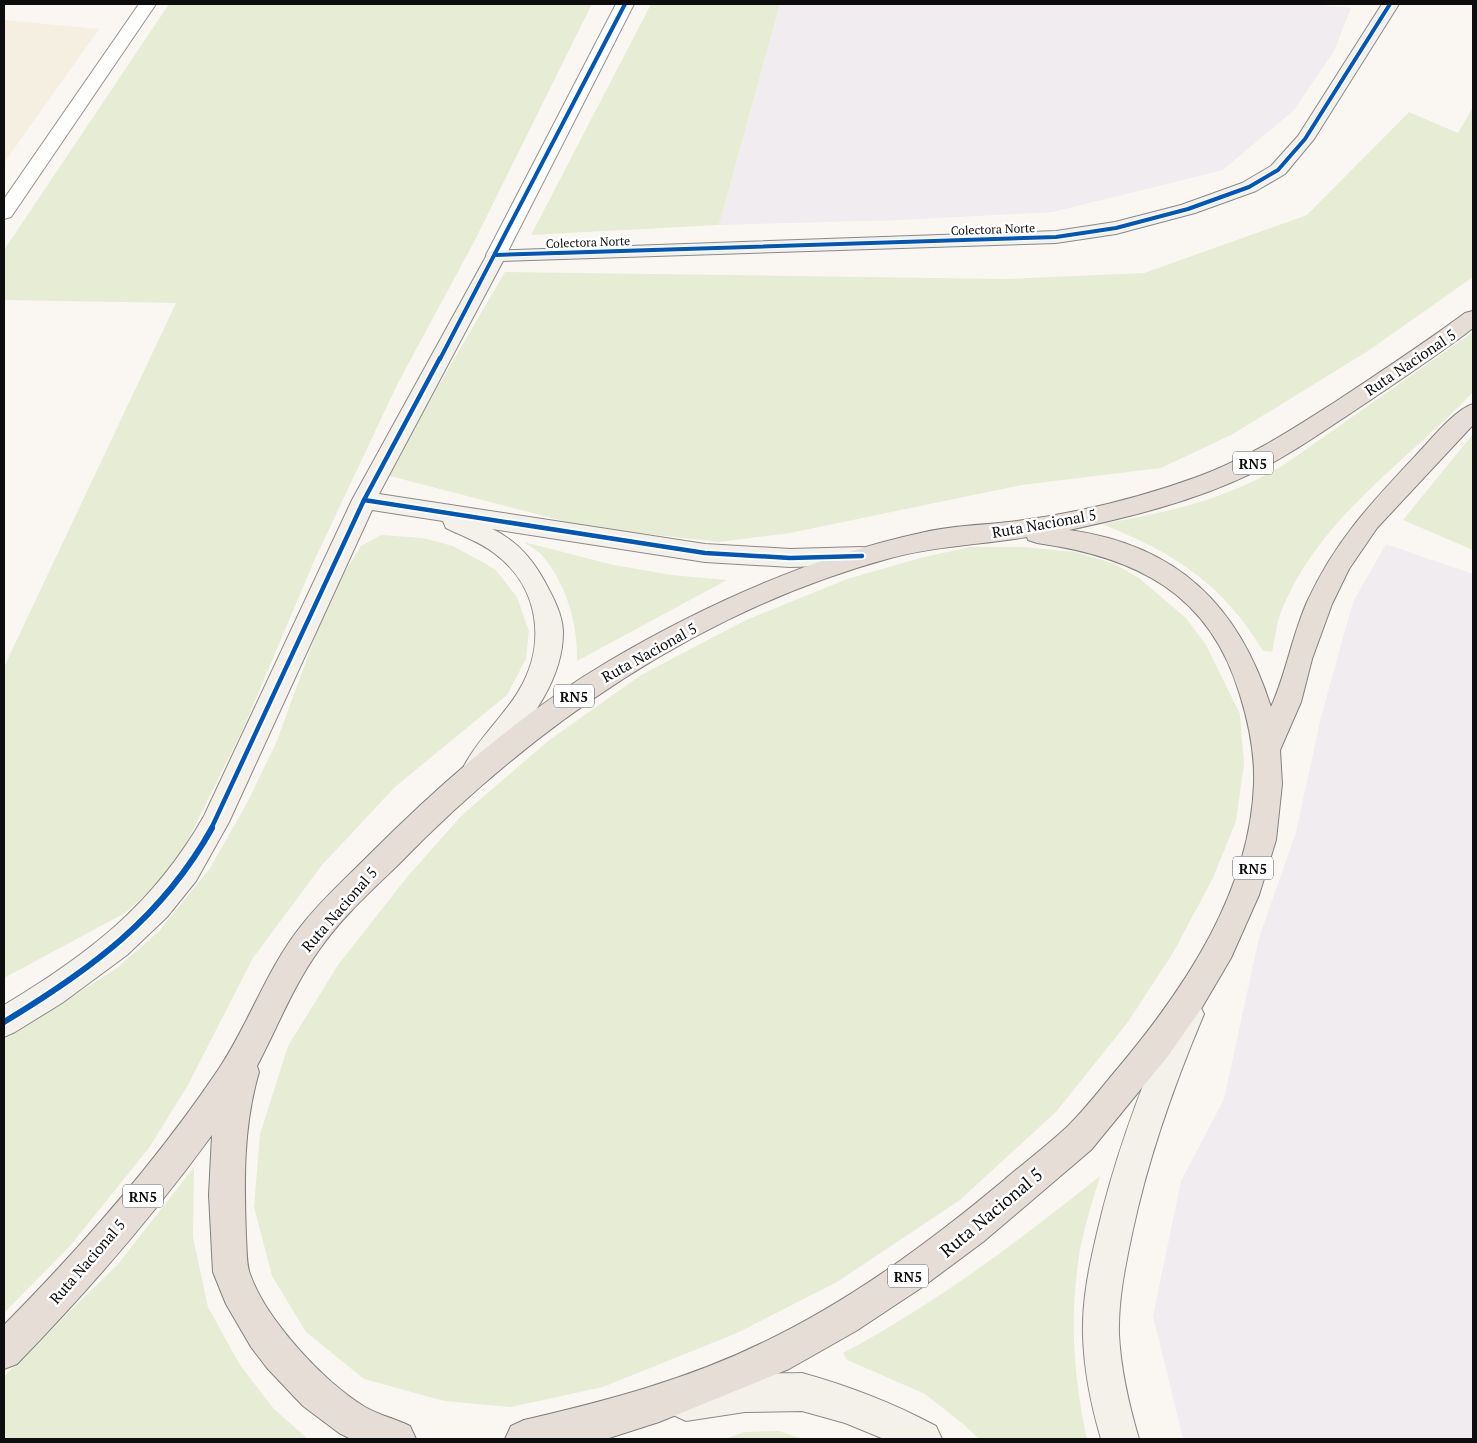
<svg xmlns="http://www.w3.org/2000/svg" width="1477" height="1443" viewBox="0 0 1477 1443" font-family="'PT Serif',serif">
	<rect width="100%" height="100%" fill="#faf7f3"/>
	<!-- industrial -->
	<g fill="#f1ecef">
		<polygon points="780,4 1311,4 1351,8 1334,51 1294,110 1223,170 1053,212 903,220 719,225"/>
		<polygon points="1386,544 1473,574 1473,1439 1183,1439 1153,1316 1181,1181 1224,1099 1259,938 1296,832 1321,717 1353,602"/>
	</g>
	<!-- farmland -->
	<polygon fill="#f5efe1" points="4,20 99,29 4,163"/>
	<!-- green -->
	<g fill="#e7edd5">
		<polygon points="169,4 592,4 474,242 398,383 315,559 244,727 174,868 125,913 4,978 4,667 176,303 4,300 4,250"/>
		<polygon points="651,4 780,4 719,225 531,235"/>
		<polygon points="1473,107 1473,277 1368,351 1233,434 1161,468 1022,485 790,533 719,542 586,527 386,475 505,272 1006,279 1144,273 1307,215 1409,112 1458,133"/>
		<path d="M1473,332V392C1406,463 1316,519 1280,615C1276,626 1275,640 1272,652L1263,651C1222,583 1174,553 1102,524C1169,512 1225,500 1285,464Z"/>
		<polygon points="1473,434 1473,550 1403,520"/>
		<polygon points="381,535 423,538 453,546 495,569 517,597 529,631 526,659 507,695 395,787 322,865 253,958 188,1085 149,1148 70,1246 4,1313 4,1040 117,968 160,930 210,868 248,801 276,743 330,596 361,546"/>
		<path d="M524,542L614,565L672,575L727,580L577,661C578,625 567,587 545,559C540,552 531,547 524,542Z"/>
		<polygon points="970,547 1025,547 1076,552 1115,564 1139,578 1186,618 1206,645 1240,714 1244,764 1236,821 1213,878 1173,953 1128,1022 1056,1112 960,1200 837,1282 737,1333 603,1387 511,1407 444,1401 364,1379 306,1332 272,1276 254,1207 260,1134 288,1046 338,965 407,877 462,815 548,741 641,675 746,620 847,579 920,558"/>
		<polygon points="194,1167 193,1237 208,1307 240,1365 274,1409 308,1439 4,1439 4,1376 118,1264"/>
		<path d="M1100,1176C1091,1207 1080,1239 1077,1272C1070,1328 1075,1385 1087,1439H979L963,1424L925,1394L847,1360L843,1353C937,1303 1017,1242 1100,1176Z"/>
		<polygon points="779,1431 803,1439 725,1439 744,1432"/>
	</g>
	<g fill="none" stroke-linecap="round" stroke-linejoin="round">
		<!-- street casing -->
		<g stroke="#949291" stroke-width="2">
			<g id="street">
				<polygon points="139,4 156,4 11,217 4,219 4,199"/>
				<polygon points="616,4 634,4 506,255 503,259 496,261 489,259 486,255"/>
			</g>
		</g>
		<!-- secondary casing -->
		<g stroke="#8a8987" stroke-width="2">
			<g id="secondary">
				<path d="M1382,4H1399L1314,139L1285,174L1256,191L1195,213L1116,234L1056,243L503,261L379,494L705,544L790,549L862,547L871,550L875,556L871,562L862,565L790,567L705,562L492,529C516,540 532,558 545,582C553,597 562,613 563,631C564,686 519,733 488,774L478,778L468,774L464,766C478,739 502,718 518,692C547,645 540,587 494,553C480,542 462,536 446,528L443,521L372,510L229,822L196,881L167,917L127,955L62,1003L15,1032L4,1037V1005C89,954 154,904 204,816L352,500L489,251L1056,231L1115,222L1181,205L1242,183L1271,166L1298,136Z"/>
				<path d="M1188,999L1199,1004L1204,1014C1174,1085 1148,1158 1132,1234C1125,1267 1118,1301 1119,1335C1121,1371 1129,1405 1139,1439H1101C1091,1405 1084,1371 1083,1335C1082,1300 1089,1267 1097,1233C1115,1154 1144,1078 1177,1004Z"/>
				<path d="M802,1373C849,1386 893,1403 936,1426L942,1439H884L845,1423L802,1411L745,1412L686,1421L673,1415L667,1402L673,1389C712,1372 760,1374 802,1373Z"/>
			</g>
		</g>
		<!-- highway casing -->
		<g stroke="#81807e" stroke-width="2">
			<path id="highway" d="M1473,311V328L1464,335C1426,363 1387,389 1348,415C1316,436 1285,458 1250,474C1194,501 1130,517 1069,530C1177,545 1239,605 1271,707C1286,674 1292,636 1307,602C1336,539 1373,501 1420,451C1432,438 1456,409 1473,404V425L1377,528L1349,569L1332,604L1312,659L1301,702L1280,750L1282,784L1276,840L1259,895L1231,958L1201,1009L1168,1056L1091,1150L983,1242L921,1288L856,1331L789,1369L659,1422L606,1439H505L511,1426L524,1420C606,1401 686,1380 762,1343C850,1301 930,1242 1004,1180C1025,1162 1048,1145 1068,1126C1086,1108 1102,1087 1118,1068C1185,988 1250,892 1254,784C1255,753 1249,724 1240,695C1210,593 1136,557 1037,543L1028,540L1027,537C979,545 933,546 887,559C699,611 533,726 399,864C371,891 341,918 319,950C293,986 277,1028 257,1066L259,1072C243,1127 244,1180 246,1237C247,1249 246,1263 250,1274C266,1320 324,1382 365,1407C379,1415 396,1419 410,1426L416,1439H351L339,1433L303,1406L267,1368L251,1347L226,1304L213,1272L209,1195L212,1135C153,1216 87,1292 17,1364L4,1369V1325C82,1246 156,1162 218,1070C249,1024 266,970 301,926C322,899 348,876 372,852C444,780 521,713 609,661C708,603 813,556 925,532C956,525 987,525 1017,521C1078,513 1139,498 1197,477C1247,459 1291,430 1335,402C1379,373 1423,344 1465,313Z"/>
		</g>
		<!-- street -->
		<use href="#street" fill="#fefefd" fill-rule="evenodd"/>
		<!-- secondary -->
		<use href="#secondary" fill="#f3f1ea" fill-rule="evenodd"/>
		<!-- highway -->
		<use href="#highway" fill="#e7ddd7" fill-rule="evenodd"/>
		<!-- cycleway-far2 casing -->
		<g stroke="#fff" stroke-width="6">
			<g id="cycleway-far2">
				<polyline points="496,255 1056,237 1116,228 1188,209 1249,187 1278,170 1305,139 1390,4"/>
				<polyline points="440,359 625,4"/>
			</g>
		</g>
		<!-- cycleway-far1 casing -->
		<g stroke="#fff" stroke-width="8">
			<g id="cycleway-far1">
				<polyline points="364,500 705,553 790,558 862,556"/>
				<polyline points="211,829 364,500 440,358"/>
			</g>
		</g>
		<!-- cycleway casing -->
		<g stroke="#fff" stroke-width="9">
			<path id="cycleway" d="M4,1022C90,970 162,918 212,828"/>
		</g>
		<!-- cycleway-far2 -->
		<use href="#cycleway-far2" stroke="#0057b8" stroke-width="4"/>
		<!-- cycleway-far1 -->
		<use href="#cycleway-far1" stroke="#0057b8" stroke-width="4.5"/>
		<!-- cycleway -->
		<use href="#cycleway" stroke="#0057b8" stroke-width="6"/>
	</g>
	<g text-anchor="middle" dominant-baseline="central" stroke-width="5" stroke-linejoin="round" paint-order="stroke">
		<!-- far-street labels -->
		<g font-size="12" fill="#0d0d0d" stroke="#fff">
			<text transform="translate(993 229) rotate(-2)">Colectora Norte</text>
			<text transform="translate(588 242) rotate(-2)">Colectora Norte</text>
		</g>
		<!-- shield labels -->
		<g fill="#fff" stroke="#565656" stroke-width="1">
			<rect x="1233" y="451.5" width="40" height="23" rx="4"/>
			<rect x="554" y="684.5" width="40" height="23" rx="4"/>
			<rect x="1233" y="856.5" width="40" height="23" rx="4"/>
			<rect x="123" y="1184.5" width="40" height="23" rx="4"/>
			<rect x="888" y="1264.5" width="40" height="23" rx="4"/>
		</g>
		<g font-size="14" font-weight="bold" fill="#0d0d0d">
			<text x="1253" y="463">RN5</text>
			<text x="574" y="696">RN5</text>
			<text x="1253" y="868">RN5</text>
			<text x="143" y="1196">RN5</text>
			<text x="908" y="1276">RN5</text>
		</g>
		<!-- street labels -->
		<g font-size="15" fill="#0d0d0d" stroke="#fff">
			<text transform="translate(1410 362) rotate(-34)">Ruta Nacional 5</text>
			<text transform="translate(1044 523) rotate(-10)">Ruta Nacional 5</text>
			<text transform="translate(649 652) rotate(-29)">Ruta Nacional 5</text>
			<text transform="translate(339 909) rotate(-49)">Ruta Nacional 5</text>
			<text transform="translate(87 1261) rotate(-49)">Ruta Nacional 5</text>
		</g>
		<!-- near-street labels -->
		<g font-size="18" fill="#0d0d0d" stroke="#fff">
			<text transform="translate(991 1212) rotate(-40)">Ruta Nacional 5</text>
		</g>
	</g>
	<!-- border -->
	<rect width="1477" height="1443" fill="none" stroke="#0d0d0d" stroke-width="10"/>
</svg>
